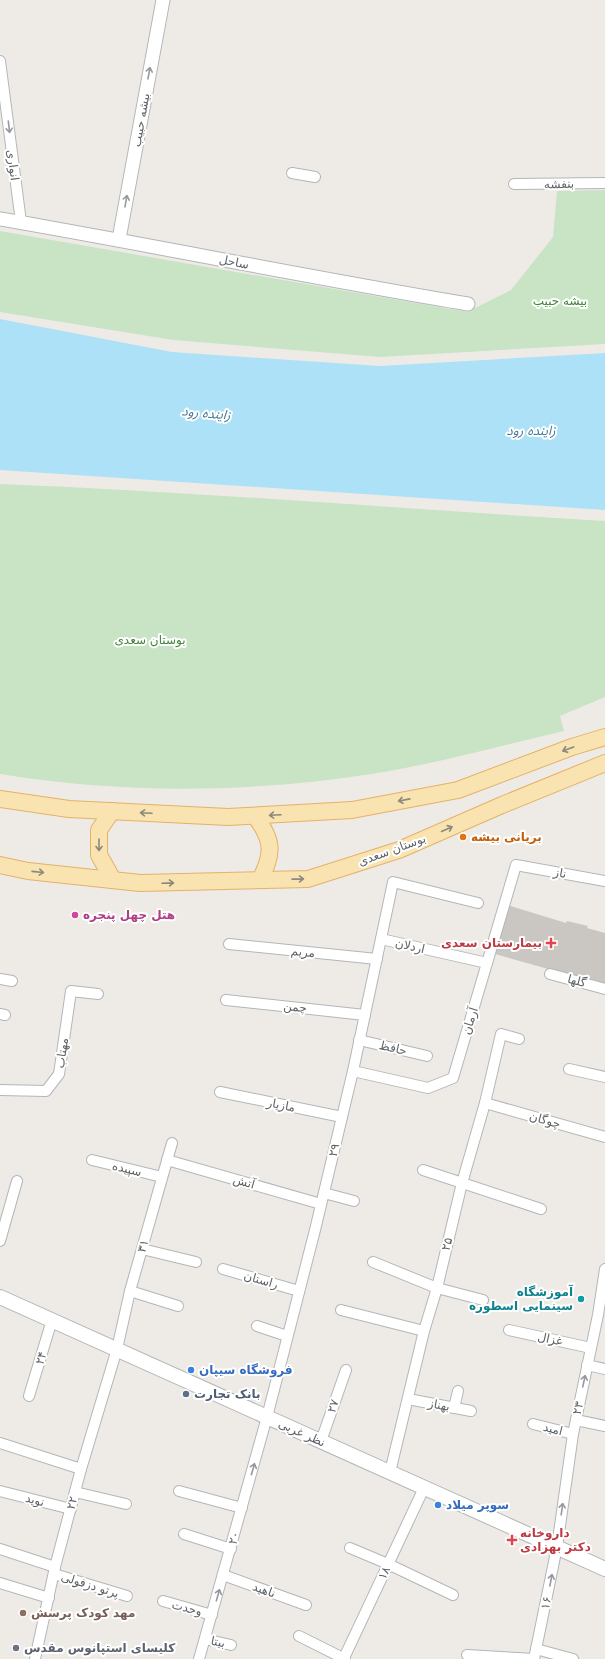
<svg xmlns="http://www.w3.org/2000/svg" width="605" height="1659" viewBox="0 0 605 1659" font-family="'DejaVu Sans','Noto Sans Arabic',sans-serif">
	<rect width="100%" height="100%" fill="#eeebe6"/>
	<!-- green -->
	<g fill="#c9e3c5">
		<polygon points="605,190 605,344 380,357 173,340 0,312 0,231 467,312 511,290 553,237 557,191"/>
		<path d="M0,484C202,492 403,509 605,521V697L560,716L564,731C500,746 436,764 371,774C249,793 122,794 0,774Z"/>
	</g>
	<!-- water -->
	<polygon fill="#ade1f7" points="0,319 172,352 380,366 605,353 605,510 0,470"/>
	<!-- building -->
	<polygon fill="#cac6c2" points="507,905 566,923 567,921 588,926 587,928 605,933 605,985 495,954"/>
	<g fill="none" stroke-linecap="round" stroke-linejoin="round">
		<!-- minor casing -->
		<g stroke="#b3b6b9" stroke-width="12">
			<g id="minor">
				<polyline points="0,61 21,222"/>
				<polyline points="292,173 315,177"/>
				<polyline points="514,184 605,183"/>
				<polyline points="381,939 487,963"/>
				<polyline points="229,944 377,959"/>
				<polyline points="550,974 605,989"/>
				<polyline points="0,979 12,981"/>
				<polyline points="226,1000 365,1015"/>
				<polyline points="0,1014 5,1015"/>
				<polyline points="359,1040 427,1056"/>
				<polyline points="569,1069 605,1077"/>
				<polyline points="353,1071 428,1088 453,1078 516,865 605,881"/>
				<polyline points="0,1090 46,1091 59,1074 71,991 98,994"/>
				<polyline points="220,1092 342,1117"/>
				<polyline points="485,1103 605,1137"/>
				<polyline points="92,1160 162,1177"/>
				<polyline points="167,1160 321,1204"/>
				<polyline points="423,1170 541,1209"/>
				<polyline points="324,1193 354,1201"/>
				<polyline points="0,1241 17,1181"/>
				<polyline points="142,1249 196,1262"/>
				<polyline points="373,1262 437,1288 483,1300"/>
				<polyline points="223,1269 299,1291"/>
				<polyline points="130,1291 178,1306"/>
				<polyline points="341,1310 424,1331"/>
				<polyline points="257,1326 287,1336"/>
				<polyline points="509,1330 591,1348"/>
				<polyline points="587,1365 605,1369"/>
				<polyline points="29,1396 52,1320"/>
				<polyline points="408,1399 471,1411"/>
				<polyline points="454,1408 458,1391"/>
				<polyline points="576,1420 605,1426"/>
				<polyline points="533,1424 573,1434"/>
				<polyline points="321,1441 346,1370"/>
				<polyline points="0,1443 81,1469"/>
				<polyline points="390,1472 424,1331 437,1288 462,1183 485,1103 501,1034 519,1039"/>
				<polyline points="0,1491 71,1509"/>
				<polyline points="179,1491 242,1508"/>
				<polyline points="75,1492 126,1504"/>
				<polyline points="184,1534 231,1549"/>
				<polyline points="350,1548 388,1564 453,1595"/>
				<polyline points="0,1549 55,1567"/>
				<polyline points="54,1574 127,1596"/>
				<polyline points="223,1575 306,1605"/>
				<polyline points="0,1583 49,1598"/>
				<polyline points="163,1601 212,1615"/>
				<polyline points="299,1636 345,1659"/>
				<polyline points="205,1639 231,1645"/>
				<polyline points="536,1649 573,1659"/>
				<polyline points="467,1655 534,1659 557,1547 573,1434 598,1315 605,1269"/>
				<polyline points="344,1658 424,1488"/>
				<polyline points="35,1659 55,1567 81,1469 117,1349 130,1291 172,1143"/>
				<polyline points="199,1659 267,1417 315,1230 353,1071 393,882 478,903"/>
			</g>
		</g>
		<!-- tertiary casing -->
		<g stroke="#b3b6b9" stroke-width="15">
			<g id="tertiary">
				<path d="M0,219C156,246 312,278 468,304"/>
				<polyline points="119,239 163,0"/>
			</g>
		</g>
		<!-- secondary casing -->
		<g stroke="#b2b6b9" stroke-width="16">
			<polyline id="secondary" points="0,1297 605,1569"/>
		</g>
		<!-- primary casing -->
		<g stroke="#e5b168" stroke-width="18">
			<g id="primary">
				<polyline points="0,799 69,809 228,817 352,810 458,790 572,747 605,737"/>
				<polyline points="112,811 99,830 99,855 113,880"/>
				<path d="M255,816C273,840 274,853 260,880"/>
				<polyline points="0,865 28,871 140,883 308,879 399,850 502,805 605,763"/>
			</g>
		</g>
		<!-- minor -->
		<use href="#minor" stroke="#fff" stroke-width="10"/>
		<!-- tertiary -->
		<use href="#tertiary" stroke="#fff" stroke-width="13"/>
		<!-- secondary -->
		<use href="#secondary" stroke="#fff" stroke-width="14"/>
		<!-- primary -->
		<use href="#primary" stroke="#f8e3b1" stroke-width="16"/>
	</g>
	<!-- one-way arrows -->
	<defs><path id="oneway-shaft" d="M-6 0H5M1.5-3L5.5 0L1.5 3" fill="none" stroke-width="1.6" stroke-linecap="round" stroke-linejoin="round"/></defs>
	<g stroke="#96999b">
		<use href="#oneway-shaft" transform="translate(149 73) rotate(-80)"/>
		<use href="#oneway-shaft" transform="translate(9 127) rotate(83)"/>
		<use href="#oneway-shaft" transform="translate(126 201) rotate(-80)"/>
		<use href="#oneway-shaft" transform="translate(584 1381) rotate(-78)"/>
		<use href="#oneway-shaft" transform="translate(253 1469) rotate(-74)"/>
		<use href="#oneway-shaft" transform="translate(562 1509) rotate(-82)"/>
		<use href="#oneway-shaft" transform="translate(551 1580) rotate(-79)"/>
		<use href="#oneway-shaft" transform="translate(218 1595) rotate(-74)"/>
	</g>
	<g stroke="#8c897c">
		<use href="#oneway-shaft" transform="translate(568 749) rotate(160)"/>
		<use href="#oneway-shaft" transform="translate(404 800) rotate(169)"/>
		<use href="#oneway-shaft" transform="translate(146 813) rotate(-177)"/>
		<use href="#oneway-shaft" transform="translate(275 815) rotate(177)"/>
		<use href="#oneway-shaft" transform="translate(447 829) rotate(-24)"/>
		<use href="#oneway-shaft" transform="translate(99 845) rotate(90)"/>
		<use href="#oneway-shaft" transform="translate(38 872) rotate(6)"/>
		<use href="#oneway-shaft" transform="translate(298 879) rotate(-1)"/>
		<use href="#oneway-shaft" transform="translate(168 883) rotate(-2)"/>
	</g>
	<!-- markers -->
	<circle fill="#e8710a" stroke="#fff" stroke-width="1.5" cx="463" cy="837" r="4"/>
	<circle fill="#d1479c" stroke="#fff" stroke-width="1.5" cx="75" cy="915" r="4"/>
	<g fill="#e0444e" stroke="#fff" stroke-width="1.5">
		<path d="M549 937h4v4h4v4h-4v4h-4v-4h-4v-4h4z"/>
		<path d="M510 1534h4v4h4v4h-4v4h-4v-4h-4v-4h4z"/>
	</g>
	<circle fill="#0f9aa8" stroke="#fff" stroke-width="1.5" cx="581" cy="1299" r="4"/>
	<g fill="#3f7fe0" stroke="#fff" stroke-width="1.5">
		<circle cx="191" cy="1370" r="4"/>
		<circle cx="438" cy="1505" r="4"/>
	</g>
	<circle fill="#5c6f8a" stroke="#fff" stroke-width="1.5" cx="186" cy="1394" r="4"/>
	<circle fill="#8d6e63" stroke="#fff" stroke-width="1.5" cx="23" cy="1613" r="4"/>
	<circle fill="#6b7280" stroke="#fff" stroke-width="1.5" cx="16" cy="1648" r="4"/>
	<g text-anchor="middle" dominant-baseline="central" stroke-width="4" stroke-linejoin="round" paint-order="stroke">
		<!-- street labels -->
		<g font-size="12" fill="#5d6265" stroke="#fff">
			<text transform="translate(141 120) rotate(-80)">بیشه حبیب</text>
			<text transform="translate(13 165) rotate(83)">انواری</text>
			<text transform="translate(559 184) rotate(-1)">بنفشه</text>
			<text transform="translate(234 262) rotate(11)">ساحل</text>
			<text transform="translate(392 850) rotate(-20)">بوستان سعدی</text>
			<text transform="translate(560 873) rotate(10)">ناز</text>
			<text transform="translate(410 946) rotate(13)">اردلان</text>
			<text transform="translate(303 952) rotate(6)">مریم</text>
			<text transform="translate(577 981) rotate(15)">گلها</text>
			<text transform="translate(295 1007) rotate(6)">چمن</text>
			<text transform="translate(470 1021) rotate(-73)">آرمان</text>
			<text transform="translate(393 1048) rotate(13)">حافظ</text>
			<text transform="translate(62 1053) rotate(-82)">مهتاب</text>
			<text transform="translate(281 1105) rotate(11)">مازیار</text>
			<text transform="translate(545 1120) rotate(16)">چوگان</text>
			<text transform="translate(334 1150) rotate(-77)">۲۹</text>
			<text transform="translate(127 1169) rotate(14)">سپیده</text>
			<text transform="translate(244 1182) rotate(16)">آتش</text>
			<text transform="translate(447 1244) rotate(-76)">۲۵</text>
			<text transform="translate(143 1246) rotate(-74)">۳۱</text>
			<text transform="translate(261 1280) rotate(16)">راستان</text>
			<text transform="translate(550 1339) rotate(12)">غزال</text>
			<text transform="translate(41 1358) rotate(-73)">۲۴</text>
			<text transform="translate(439 1405) rotate(10)">بهناز</text>
			<text transform="translate(333 1406) rotate(-71)">۲۷</text>
			<text transform="translate(578 1408) rotate(-78)">۲۳</text>
			<text transform="translate(553 1429) rotate(14)">امید</text>
			<text transform="translate(302 1433) rotate(24)">نظر غربی</text>
			<text transform="translate(35 1500) rotate(14)">نوید</text>
			<text transform="translate(72 1503) rotate(-75)">۲۲</text>
			<text transform="translate(234 1538) rotate(-74)">۲۰</text>
			<text transform="translate(384 1573) rotate(-65)">۱۸</text>
			<text transform="translate(90 1585) rotate(17)">پرتو دزفولی</text>
			<text transform="translate(264 1590) rotate(20)">ناهید</text>
			<text transform="translate(546 1603) rotate(-79)">۱۶</text>
			<text transform="translate(187 1608) rotate(15)">وحدت</text>
			<text transform="translate(218 1642) rotate(11)">بیتا</text>
		</g>
		<!-- park labels -->
		<g font-size="12" fill="#44833e" stroke="#fff">
			<text x="560" y="301">بیشه حبیب</text>
			<text x="150" y="640">بوستان سعدی</text>
		</g>
		<!-- food labels -->
		<g font-size="12" font-weight="bold" fill="#c56008" stroke="#fff" text-anchor="start">
			<text x="471" y="837">بریانی بیشه</text>
		</g>
		<!-- hotel labels -->
		<g font-size="12" font-weight="bold" fill="#b23c85" stroke="#fff" text-anchor="start">
			<text x="83" y="915">هتل چهل پنجره</text>
		</g>
		<!-- health labels -->
		<g font-size="12" font-weight="bold" fill="#be3a42" stroke="#fff" text-anchor="end">
			<text x="542" y="943">بیمارستان سعدی</text>
			<text x="520" y="1533" text-anchor="start">داروخانه<tspan x="520" dy="14">دکتر بهزادی</tspan></text>
		</g>
		<!-- culture labels -->
		<g font-size="12" font-weight="bold" fill="#0d838f" stroke="#fff" text-anchor="end">
			<text x="573" y="1292">آموزشگاه<tspan x="573" dy="14">سینمایی اسطوره</tspan></text>
		</g>
		<!-- shop labels -->
		<g font-size="12" font-weight="bold" fill="#366cbe" stroke="#fff" text-anchor="start">
			<text x="199" y="1370">فروشگاه سیپان</text>
			<text x="446" y="1505">سوپر میلاد</text>
		</g>
		<!-- service labels -->
		<g font-size="12" font-weight="bold" fill="#4e5e75" stroke="#fff" text-anchor="start">
			<text x="194" y="1394">بانک تجارت</text>
		</g>
		<!-- education labels -->
		<g font-size="12" font-weight="bold" fill="#785e54" stroke="#fff" text-anchor="start">
			<text x="31" y="1613">مهد کودک پرسش</text>
		</g>
		<!-- worship labels -->
		<g font-size="12" font-weight="bold" fill="#5b616d" stroke="#fff" text-anchor="start">
			<text x="24" y="1648">کلیسای استپانوس مقدس</text>
		</g>
		<!-- water labels -->
		<g font-size="13" font-style="italic" fill="#447897" stroke="#fff">
			<text transform="translate(206 413) rotate(5)">زاینده رود</text>
			<text x="531" y="430">زاینده رود</text>
		</g>
	</g>
</svg>
